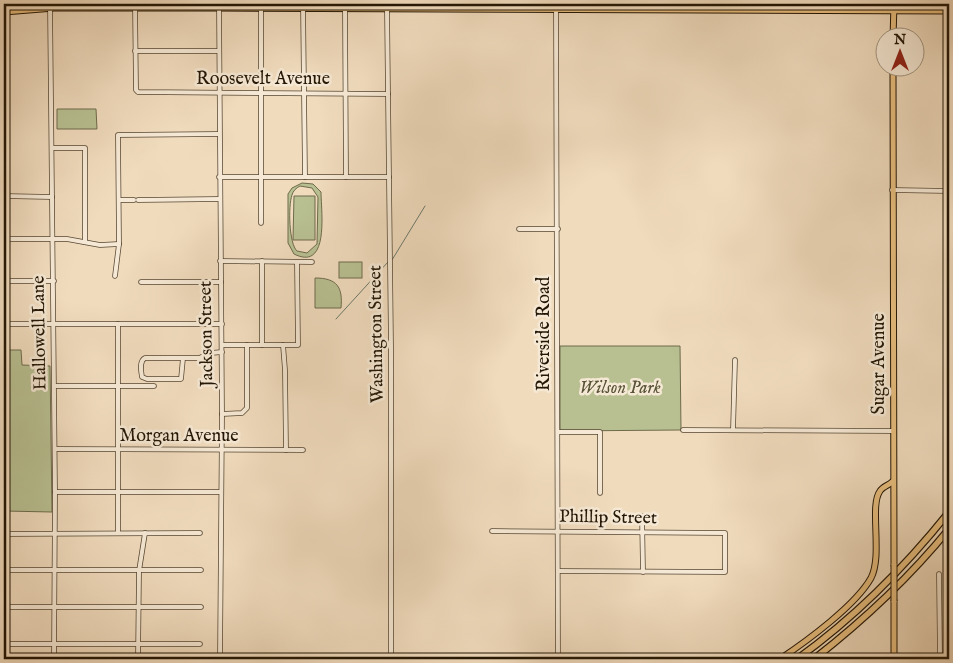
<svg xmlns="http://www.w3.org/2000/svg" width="953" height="663" viewBox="0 0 953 663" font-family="'IM FELL English',serif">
	<rect width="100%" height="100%" fill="#f0dbbd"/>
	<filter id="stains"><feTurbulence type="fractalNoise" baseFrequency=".004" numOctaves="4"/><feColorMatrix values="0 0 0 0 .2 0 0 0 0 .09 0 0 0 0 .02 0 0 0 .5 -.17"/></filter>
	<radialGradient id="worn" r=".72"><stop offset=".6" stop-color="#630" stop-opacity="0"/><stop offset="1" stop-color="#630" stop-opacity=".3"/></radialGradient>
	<!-- green -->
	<g fill="#b8c092" stroke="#6e6b4c" fill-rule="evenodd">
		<polygon points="57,109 96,109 97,129 57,129"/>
		<path d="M302,183L313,184L321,192C321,210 330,272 294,254L288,243V194L292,188ZM300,186L312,188L318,197L317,244L307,253L297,251C289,244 288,206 292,195C293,191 296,188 300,186Z"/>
		<polygon points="294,196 315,196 315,240 293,240"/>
		<rect x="339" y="262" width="23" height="16"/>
		<path d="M315,278C337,278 343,287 341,308H315Z"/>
		<polygon points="560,346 680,346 681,430 560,431"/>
		<polygon points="4,350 21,350 22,365 50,366 52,512 4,511"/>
	</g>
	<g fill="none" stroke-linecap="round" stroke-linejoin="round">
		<!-- stream -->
		<g stroke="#6a796c" stroke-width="1">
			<polyline points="392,260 425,206"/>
			<polyline points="336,319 388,262"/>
		</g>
		<!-- minor casing -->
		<g stroke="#564733" stroke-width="5.5">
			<g id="minor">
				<polyline points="50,4 55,492 54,659"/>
				<polyline points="135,4 136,90 138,92 388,94"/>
				<polyline points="219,4 222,414 220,659"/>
				<polyline points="303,4 305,177"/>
				<polyline points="556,4 558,659"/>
				<polyline points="261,9 261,223"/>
				<polyline points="345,9 346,177"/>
				<polyline points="387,9 391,347 391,659"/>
				<polyline points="135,51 219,51"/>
				<polyline points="52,148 85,148 85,242"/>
				<polyline points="219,177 389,177"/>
				<polyline points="892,190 949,191"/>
				<polyline points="4,196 52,197"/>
				<polyline points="119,200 134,200"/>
				<polyline points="138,200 220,199"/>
				<polyline points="519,229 558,229"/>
				<polyline points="4,239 67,239 100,245 119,244"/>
				<polyline points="220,261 312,262"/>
				<polyline points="262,261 262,345"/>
				<polyline points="115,276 119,244 118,135 219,134"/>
				<polyline points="4,281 54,281"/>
				<polyline points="141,282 221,282"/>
				<polyline points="4,324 222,324"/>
				<polyline points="222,345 298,345 297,262"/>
				<polyline points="283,345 285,370 286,450"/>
				<path d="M183,358L181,379H147L142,377C141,371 139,361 145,358H199L211,353L222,352"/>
				<polyline points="55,386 154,386"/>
				<polyline points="222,414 242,413 247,408 247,345"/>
				<polyline points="683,430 894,431"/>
				<polyline points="733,430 735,360"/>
				<polyline points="558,432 600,432 600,493"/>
				<polyline points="55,449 303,450"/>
				<polyline points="55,492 220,492"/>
				<polyline points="642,516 643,572"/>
				<polyline points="492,531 725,533 725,572 558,571"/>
				<polyline points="118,533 118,324"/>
				<polyline points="4,534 200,533"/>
				<polyline points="4,570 201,570"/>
				<polyline points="939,574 940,659"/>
				<polyline points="4,607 201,607"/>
				<polyline points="4,644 200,644"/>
				<polyline points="138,659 139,571 145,533"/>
			</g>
		</g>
		<!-- major casing -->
		<g stroke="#231605" stroke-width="7">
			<g id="major">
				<polyline points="4,8 37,7"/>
				<polyline points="4,12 54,8 219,8 949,11"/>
				<polyline points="893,38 894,4"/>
				<polyline points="893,68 894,565"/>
				<path d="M780,659C807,641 856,605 871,578C883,555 869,506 880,491C882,487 889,485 892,482"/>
				<polyline points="894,659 894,601"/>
			</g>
		</g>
		<!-- highway casing -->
		<g stroke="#231605" stroke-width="8">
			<g id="highway">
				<path d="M797,659C854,618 905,567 949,512"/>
				<path d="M814,659C864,620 909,578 949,529"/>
			</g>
		</g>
		<!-- minor -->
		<use href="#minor" stroke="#f5e8d4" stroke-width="4"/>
		<!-- major -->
		<use href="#major" stroke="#e8be7e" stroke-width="5"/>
		<!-- highway -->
		<use href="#highway" stroke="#e8be7e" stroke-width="5.5"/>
		<!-- major-bridge casing -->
		<g stroke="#231605" stroke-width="7" stroke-linecap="butt">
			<polyline id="major-bridge" points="894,565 894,601"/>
		</g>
		<!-- major-bridge -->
		<use href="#major-bridge" stroke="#e8be7e" stroke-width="5"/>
	</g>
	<g text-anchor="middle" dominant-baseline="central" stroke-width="5" stroke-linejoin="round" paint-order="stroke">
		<!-- street labels -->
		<g font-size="18" fill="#231605" stroke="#f5e8d4">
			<text x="263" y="79">Roosevelt Avenue</text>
			<text transform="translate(40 333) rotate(-91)">Hallowell Lane</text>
			<text transform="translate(207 334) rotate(-91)">Jackson Street</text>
			<text transform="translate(377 334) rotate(-91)">Washington Street</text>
			<text transform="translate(544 334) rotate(-90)">Riverside Road</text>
			<text transform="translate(879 364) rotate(-90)">Sugar Avenue</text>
			<text x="179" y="436">Morgan Avenue</text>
			<text transform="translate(608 518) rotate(1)">Phillip Street</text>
		</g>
		<!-- park labels -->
		<g font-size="18" font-style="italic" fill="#575236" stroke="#f5e8d4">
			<text x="620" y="388">Wilson Park</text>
		</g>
	</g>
	<!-- margin -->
	<rect width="953" height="663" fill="none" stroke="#f0dbbd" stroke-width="20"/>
	<rect x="5" y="5" width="943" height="653" fill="none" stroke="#231605" stroke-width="2.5"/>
	<rect x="10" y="10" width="933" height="643" fill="none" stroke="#231605"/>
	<!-- north arrow -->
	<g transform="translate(900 52)"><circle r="24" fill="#f5e8d4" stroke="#a19481"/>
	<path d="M0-4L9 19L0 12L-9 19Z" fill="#8f2418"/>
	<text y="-8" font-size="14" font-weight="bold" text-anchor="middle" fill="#231605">N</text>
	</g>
	<rect width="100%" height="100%" filter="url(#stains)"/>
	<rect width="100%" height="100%" fill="url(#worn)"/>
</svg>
